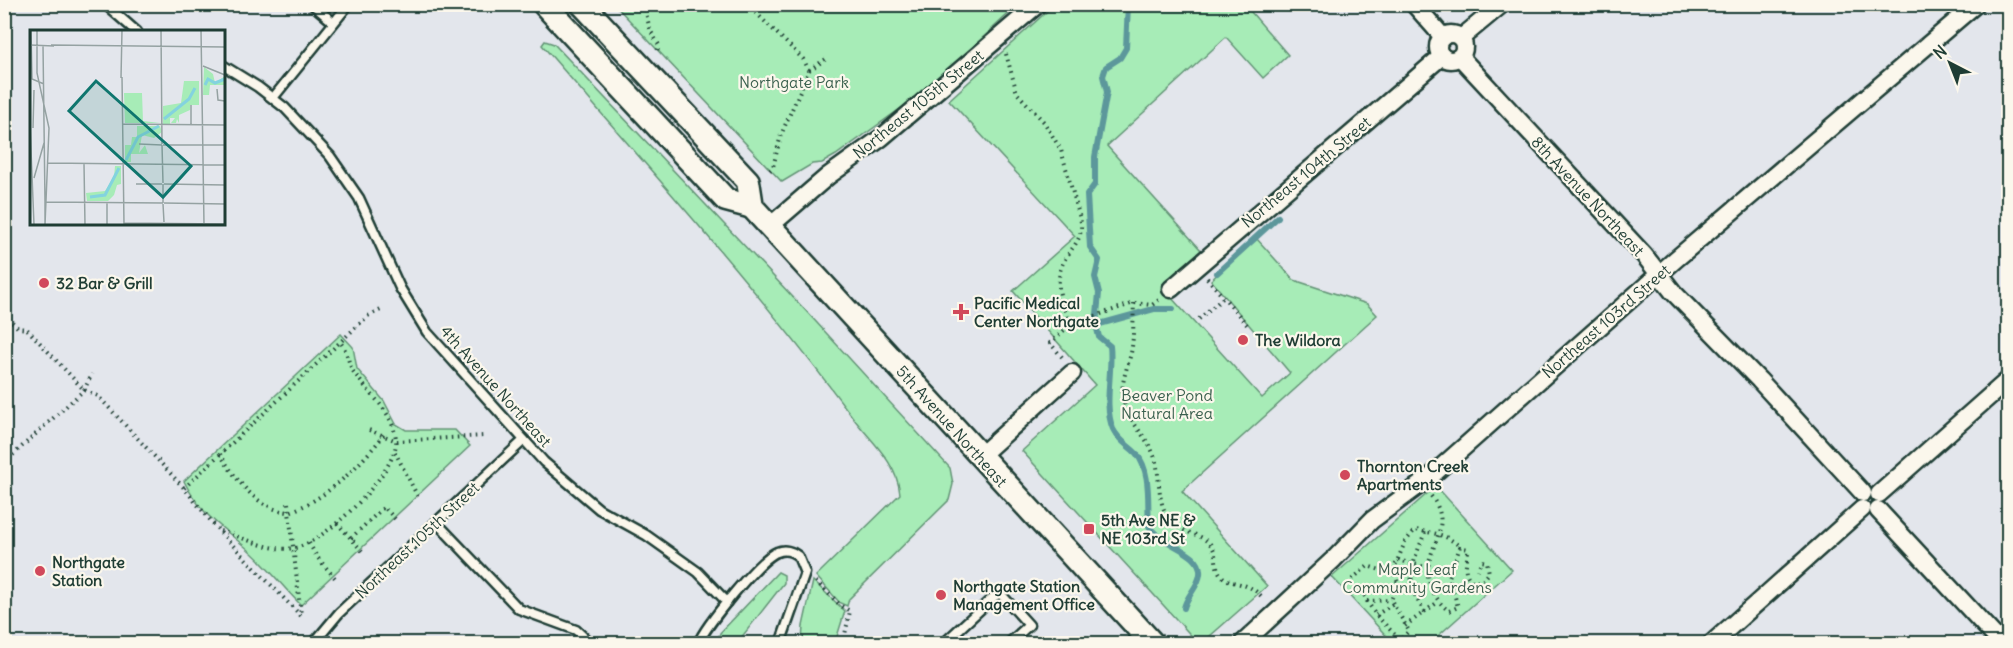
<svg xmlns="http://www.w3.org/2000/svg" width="2013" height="648" viewBox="0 0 2013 648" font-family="Delius,sans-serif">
	<rect width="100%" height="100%" fill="#e3e6ec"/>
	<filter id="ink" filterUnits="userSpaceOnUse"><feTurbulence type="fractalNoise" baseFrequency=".0167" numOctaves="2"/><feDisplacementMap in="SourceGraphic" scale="12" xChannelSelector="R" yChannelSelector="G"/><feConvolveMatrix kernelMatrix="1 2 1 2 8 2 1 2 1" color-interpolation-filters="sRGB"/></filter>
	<g filter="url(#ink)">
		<!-- green -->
		<g fill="#a7ecb7" stroke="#639476" stroke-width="1.5">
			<polygon points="615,5 1018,5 926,90 836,155 822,163 812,164 782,182"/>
			<polygon points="1054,5 1245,5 1288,55 1263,78 1226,37 1107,146 1201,250 1161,286 1262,398 1290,373 1211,280 1257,239 1294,280 1367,304 1377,315 1182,491 1267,586 1202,643 1198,643 1022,451 1095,385 1013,291 1075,236 949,100"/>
			<path d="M545,41L554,44L806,311L950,468L953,484L949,500L849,599L847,606L840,603L816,576L900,494C897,461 869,440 851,415C755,285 647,167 542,45Z"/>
			<path d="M341,334L353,347L357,369L384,401L396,424L406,430H455L470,446L301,605C282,586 264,562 243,545C218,524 199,512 184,481Z"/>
			<polygon points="1436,486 1512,570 1430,643 1393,643 1332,577"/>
			<polygon points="778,572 784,575 784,583 737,643 717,643 720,633"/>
			<polygon points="813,581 845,611 835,643 802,643 803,626"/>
		</g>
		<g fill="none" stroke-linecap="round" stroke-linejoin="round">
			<!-- stream -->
			<g stroke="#5b979b" stroke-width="6">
				<path d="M1128,4L1126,48L1120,58L1106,67L1103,76L1107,92L1095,157V184L1087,195L1090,247L1099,260L1095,277L1099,293L1096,325L1099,337L1110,346C1113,371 1103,405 1113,429C1118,440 1128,445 1136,453C1152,472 1147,503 1149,526C1160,545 1203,551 1200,574C1199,586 1187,595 1184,608"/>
				<polyline points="1217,273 1278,217"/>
				<polyline points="1096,325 1154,309 1173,309"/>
			</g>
			<!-- service casing -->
			<g stroke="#1f3d34" stroke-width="13">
				<g id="service">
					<polyline points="105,4 137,32"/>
					<polyline points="312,4 333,22"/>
					<polyline points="224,66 258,87 285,108 330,156 359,198 400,288 427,332 544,462 599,509 646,535 698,572 727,602"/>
					<polyline points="273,98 349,4"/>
					<polyline points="436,522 519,609 576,630 591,644"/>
					<polyline points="313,644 339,613 524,440"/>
					<path d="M698,644C705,626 760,558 777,552C784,549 792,551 798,556L805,573L780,644"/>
					<polyline points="943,644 999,592 1029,625 1008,644"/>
				</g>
			</g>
			<!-- minor casing -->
			<g stroke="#1f3d34" stroke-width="21">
				<g id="minor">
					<polyline points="1414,4 1443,37"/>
					<circle cx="1451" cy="47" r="13"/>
					<polyline points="1461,38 1502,4"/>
					<polyline points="1460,57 1644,255 1673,292 1759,380 1863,493"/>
					<polyline points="770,226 828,176 881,138 1038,4"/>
					<polyline points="1171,289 1442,56"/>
					<polyline points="980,456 1072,373"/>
					<polyline points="1879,494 2008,380"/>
					<polyline points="1878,510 2002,644"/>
					<polyline points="1242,644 1334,559 1372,520 1429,478 1676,259 1976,4"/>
					<polyline points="1711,644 1862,509"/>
				</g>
			</g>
			<!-- secondary casing -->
			<g stroke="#1f3d34" stroke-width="27">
				<g id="secondary">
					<polyline points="544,4 726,200 752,207"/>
					<polyline points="582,4 748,181 752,207 1153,644"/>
				</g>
			</g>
			<!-- path -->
			<g stroke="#1f3d34" stroke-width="4" stroke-dasharray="1.5 4.5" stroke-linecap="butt">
				<polyline points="37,4 38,5"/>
				<polyline points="644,4 650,30 659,45 657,52"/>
				<polyline points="747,4 803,59 809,70 781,135 773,167 769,171"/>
				<path d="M1006,54L1017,93L1044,122L1061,150L1081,222C1082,238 1076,243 1067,256C1052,278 1060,302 1071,324"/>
				<polyline points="809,70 826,59"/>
				<polyline points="1207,278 1248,326"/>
				<path d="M1134,303C1133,319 1134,338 1131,353C1126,373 1117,390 1127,411C1135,428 1149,440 1155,458C1161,478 1156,502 1170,520C1182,534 1198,532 1209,543C1219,552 1213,567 1222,576C1232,586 1246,580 1261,596"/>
				<polyline points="4,313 18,328 27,329 84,390 98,396 184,488 219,531 301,616"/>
				<polyline points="1199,319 1224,297"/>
				<polyline points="1062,357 1050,343 1071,324 1134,303 1152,305 1159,300"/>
				<polyline points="369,430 397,441 484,436"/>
				<polyline points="395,452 419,499"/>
				<path d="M220,454C236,479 257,510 289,512C327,499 359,466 384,435"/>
				<polyline points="4,463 84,390 92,374"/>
				<polyline points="184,488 368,316 383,309"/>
				<path d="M1431,496C1459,532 1415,553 1432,589C1436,598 1441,605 1449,611L1458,607L1449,577L1460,547L1468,549C1468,562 1460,573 1474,582L1483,580L1489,573L1487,562L1481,561L1478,570"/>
				<polyline points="288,503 301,615"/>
				<polyline points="337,523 363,552"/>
				<path d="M220,531C245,537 268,552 294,548C324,544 400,470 396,439C392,409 368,394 353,371C347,361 348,351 340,342"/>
				<path d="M1425,532C1413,564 1402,581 1425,612"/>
				<polyline points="351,538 384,507 396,520"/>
				<polyline points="309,543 317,557 335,578"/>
				<polyline points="1398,560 1426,567"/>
				<polyline points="1352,579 1368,566 1383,571 1393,571"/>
				<polyline points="816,581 841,606 850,611 843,644"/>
				<polyline points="1362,590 1367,601 1391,600"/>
				<path d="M1367,601L1376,615L1400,640L1409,631L1391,600L1398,583L1393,571L1405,542L1415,530C1433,533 1447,534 1460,547"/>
				<polyline points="1376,615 1393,604"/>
				<polyline points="1405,626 1438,602"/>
			</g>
			<!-- service -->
			<use href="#service" stroke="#fbf7ec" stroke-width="8"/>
			<!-- minor -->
			<use href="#minor" stroke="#fbf7ec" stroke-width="16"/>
			<!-- secondary -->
			<use href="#secondary" stroke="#fbf7ec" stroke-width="22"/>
		</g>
	</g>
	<!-- markers -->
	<g fill="#d1495b" stroke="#fbf7ec" stroke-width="2">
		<circle cx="44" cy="283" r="6"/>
		<path d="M958 303h6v6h6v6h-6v6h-6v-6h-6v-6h6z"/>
		<circle cx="1243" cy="340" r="6"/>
		<circle cx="1345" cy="475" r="6"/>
		<rect x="1083" y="523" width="12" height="12" rx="3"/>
		<circle cx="40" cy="571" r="6"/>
		<circle cx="941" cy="595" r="6"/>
	</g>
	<g text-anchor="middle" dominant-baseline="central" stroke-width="4.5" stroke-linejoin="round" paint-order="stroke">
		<!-- park labels -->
		<g font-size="16" fill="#3a604e" stroke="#fbf7ec">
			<text x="794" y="82">Northgate Park</text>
			<text x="1167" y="395">Beaver Pond<tspan x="1167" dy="18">Natural Area</tspan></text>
			<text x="1417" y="569">Maple Leaf<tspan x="1417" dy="18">Community Gardens</tspan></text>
		</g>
		<!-- street labels -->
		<g font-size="16" fill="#1f3d34" stroke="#fbf7ec">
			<text transform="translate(918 104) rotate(-39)">Northeast 105th Street</text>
			<text transform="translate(1306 172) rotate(-40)">Northeast 104th Street</text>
			<text transform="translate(1588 196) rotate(47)">8th Avenue Northeast</text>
			<text transform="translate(1606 321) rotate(-41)">Northeast 103rd Street</text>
			<text transform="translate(496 386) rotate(48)">4th Avenue Northeast</text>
			<text transform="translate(952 426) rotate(48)">5th Avenue Northeast</text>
			<text transform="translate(417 540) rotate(-43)">Northeast 105th Street</text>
		</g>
		<!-- poi labels -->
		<g font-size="16" font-weight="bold" fill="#1f3d34" stroke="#fbf7ec" text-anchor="start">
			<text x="56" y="283">32 Bar &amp; Grill</text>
			<text x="974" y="303">Pacific Medical<tspan x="974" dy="18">Center Northgate</tspan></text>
			<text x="1255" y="340">The Wildora</text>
			<text x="1357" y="466">Thornton Creek<tspan x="1357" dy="18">Apartments</tspan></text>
			<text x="1101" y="520">5th Ave NE &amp;<tspan x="1101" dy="18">NE 103rd St</tspan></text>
			<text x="52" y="562">Northgate<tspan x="52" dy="18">Station</tspan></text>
			<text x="953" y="586">Northgate Station<tspan x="953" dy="18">Management Office</tspan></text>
		</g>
	</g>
	<!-- overview -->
	<g transform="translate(30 30)">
		<rect width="195" height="195" fill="#e3e6ec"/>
		<path d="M174,37L183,44L185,53L195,46V62V55H180L179,65H173ZM154,51H169V75H160V80L149,85V93L147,89L146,93H141L145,88H140V94H133V76L151,73ZM94,63H112L113,91L130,93H95ZM107,96H130L132,102L124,108L112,105L109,123L115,115L118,124H101V132H95V115H101L102,107H107ZM85,136H91V154L87,155L84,165L78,171H57L56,163L75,161L84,147Z" fill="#a7ecb7"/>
		<path fill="none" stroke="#83d3df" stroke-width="3" d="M175,55L178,49L185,53L195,49M134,89L159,69L165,58M96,130L108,107L129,96M60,167L75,165L89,138"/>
		<path fill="none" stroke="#95a2a2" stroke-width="1.5" d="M1,0L2,49L14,54M7,0V43L19,98L15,195M131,0L132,114M171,0L174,195M0,15L24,16M13,15L15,172M21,15L195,17M173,36L195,45M92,47L94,195M91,48L92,0M187,59L188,70L195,71M161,75V95M93,94L195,95M0,95L4,195M3,98L4,60M109,114L132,115M132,115L133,153M133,115H195M18,133L195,135M54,134L55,195M4,148L14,113M106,154H132M133,154V173M134,154L195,155M77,173V195M134,173L195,174M133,174L134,192M94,193L195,194M15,195V172L133,173"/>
		<path fill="#0f766e" fill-opacity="0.15" stroke="#0f766e" stroke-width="3" d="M66,51L161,136L133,167L39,81Z"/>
		<rect width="195" height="195" fill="none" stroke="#1f3d34" stroke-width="3"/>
	</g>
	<!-- margin -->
	<rect width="2013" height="648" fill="none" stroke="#fbf7ec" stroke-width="24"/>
	<rect x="12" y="12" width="1989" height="624" fill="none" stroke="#1f3d34" stroke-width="2" filter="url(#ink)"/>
	<!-- north arrow -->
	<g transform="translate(1950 63) rotate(318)" stroke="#fbf7ec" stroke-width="4.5" paint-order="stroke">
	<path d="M0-4.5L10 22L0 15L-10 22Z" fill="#1f3d34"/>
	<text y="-9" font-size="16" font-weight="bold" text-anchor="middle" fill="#1f3d34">N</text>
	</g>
</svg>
